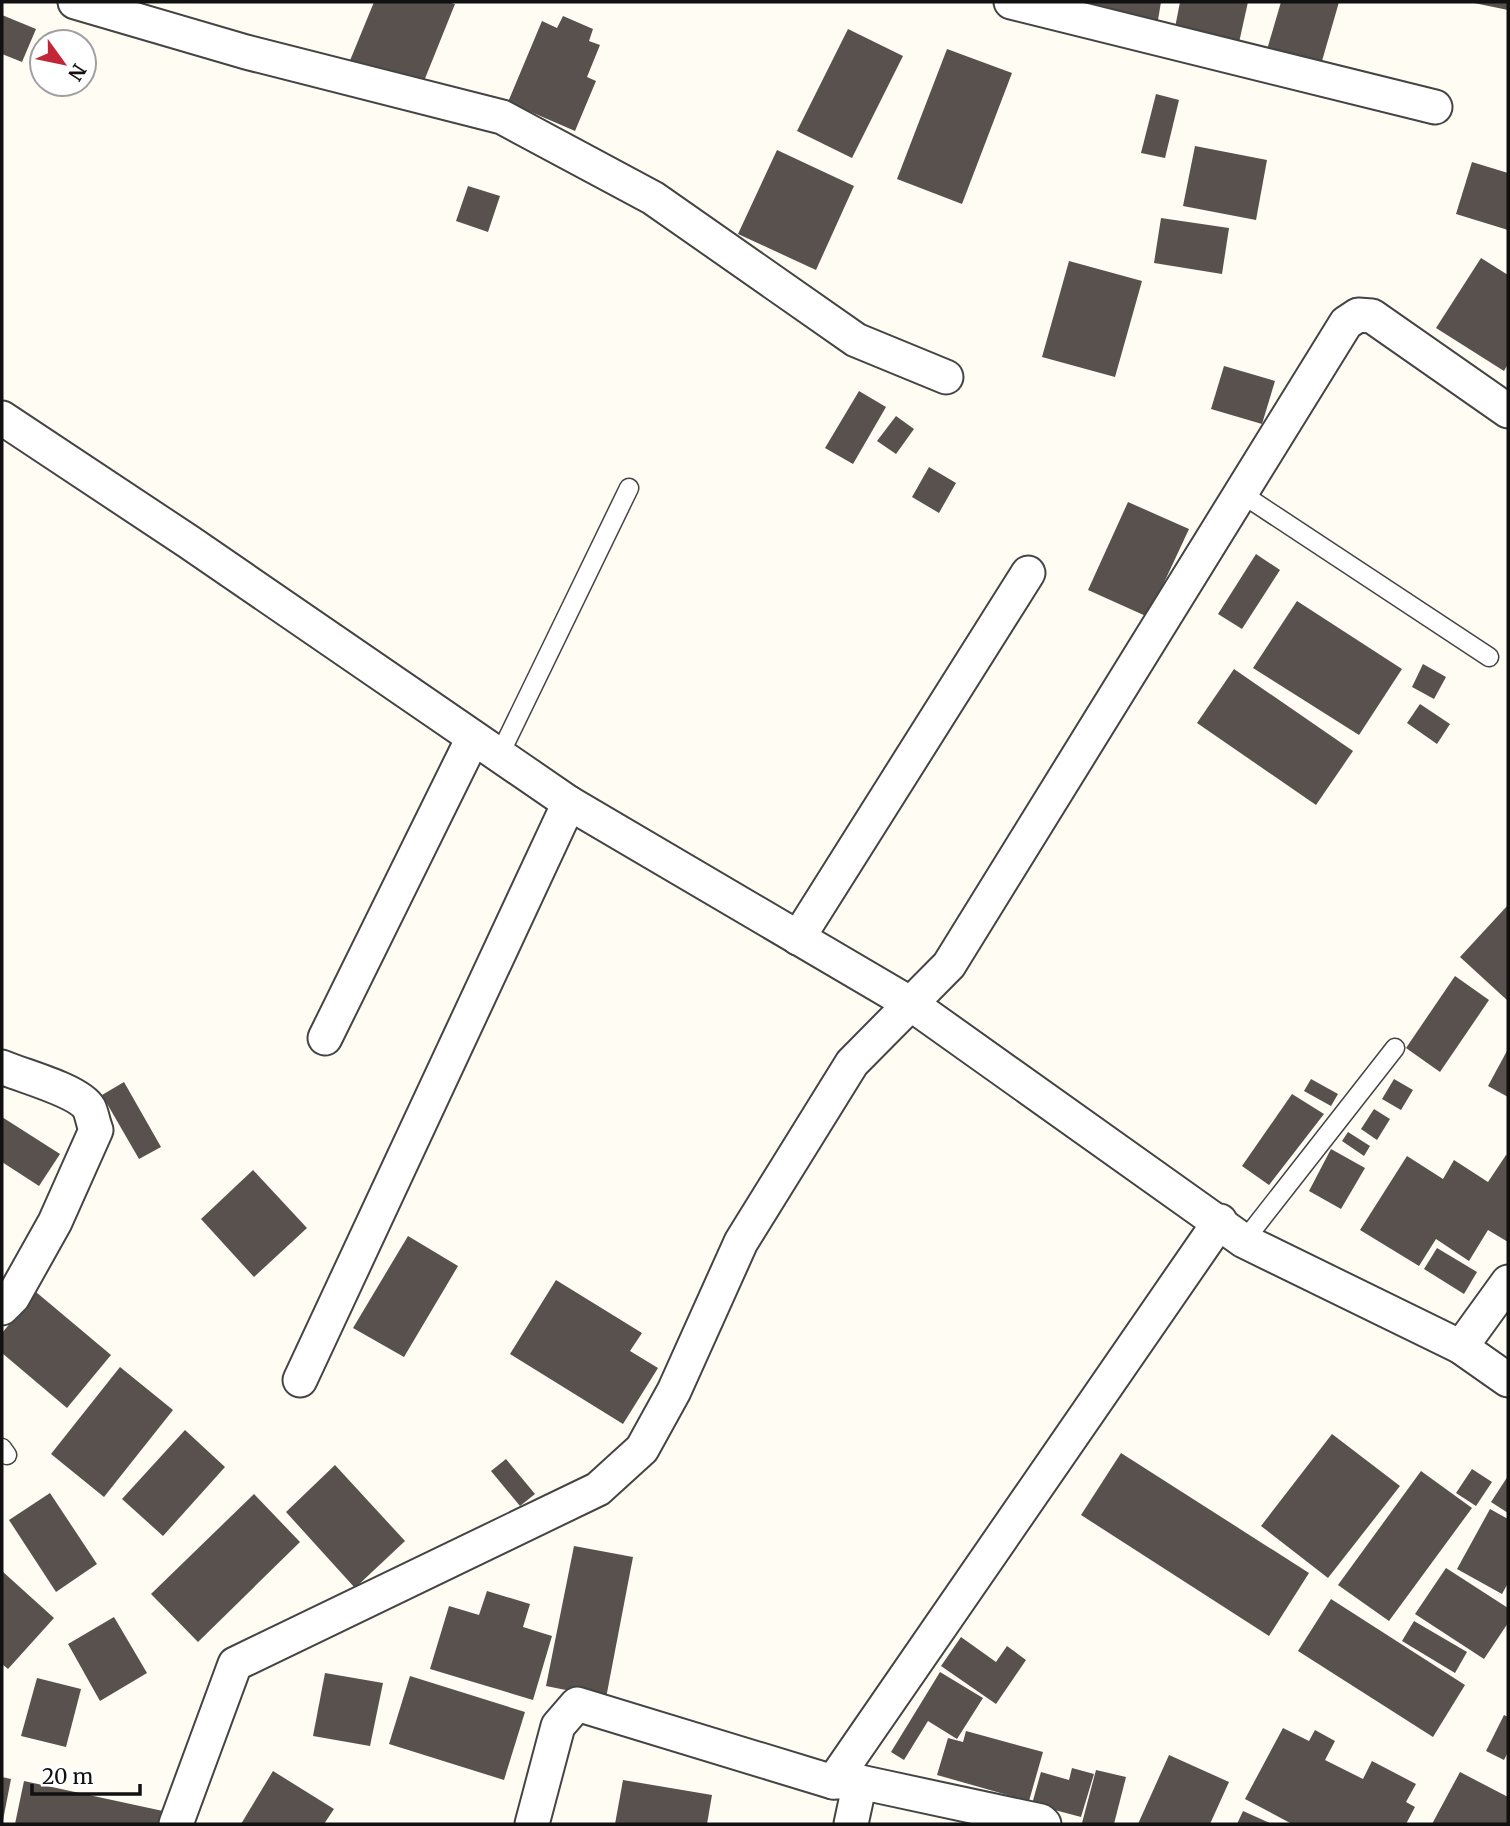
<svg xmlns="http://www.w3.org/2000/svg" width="1510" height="1826" viewBox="0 0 1510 1826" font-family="Merriweather,serif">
	<rect width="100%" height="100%" fill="#fffcf4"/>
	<!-- building -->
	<g fill="#59514d">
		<polygon points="374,2 448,2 455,4 420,91 349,63"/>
		<polygon points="1092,2 1161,2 1157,26 1090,17"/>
		<polygon points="1180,2 1248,2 1238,47 1174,33"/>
		<polygon points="1281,2 1339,2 1320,68 1266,53"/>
		<polygon points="1474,2 1508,2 1508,10 1474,3"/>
		<polygon points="2,15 36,29 22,62 2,54"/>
		<polygon points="563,16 593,29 589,41 600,45 587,77 596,81 575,131 508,102 542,21 557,28"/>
		<polygon points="848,29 903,56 852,158 797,131"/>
		<polygon points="947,49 1012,73 962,204 897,179"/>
		<polygon points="1156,94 1179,100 1165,158 1141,153"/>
		<polygon points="1195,146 1267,160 1256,220 1183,206"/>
		<polygon points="777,150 854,186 816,270 738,234"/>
		<polygon points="1472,162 1508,173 1508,230 1456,214"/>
		<polygon points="468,186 500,196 488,232 456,221"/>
		<polygon points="1161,218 1229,228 1222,274 1154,263"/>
		<polygon points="1481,258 1508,275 1508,364 1504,371 1436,328"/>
		<polygon points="1069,261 1142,281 1115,377 1042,357"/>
		<polygon points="1224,366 1275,381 1262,424 1211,409"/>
		<polygon points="859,391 886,407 853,464 825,448"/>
		<polygon points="896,416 914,429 896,454 877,441"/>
		<polygon points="929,467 956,483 939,513 912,497"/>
		<polygon points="1128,502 1189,529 1148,617 1088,590"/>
		<polygon points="1256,554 1280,570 1242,629 1218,614"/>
		<polygon points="1297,601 1402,669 1359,735 1253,668"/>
		<polygon points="1423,664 1446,677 1434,699 1412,687"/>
		<polygon points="1234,669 1353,751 1316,805 1197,723"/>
		<polygon points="1420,704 1450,724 1437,744 1407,723"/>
		<polygon points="1508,905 1508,1001 1460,957"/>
		<polygon points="1455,976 1489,1000 1440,1072 1406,1048"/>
		<polygon points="1508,1049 1508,1097 1488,1086"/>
		<polygon points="1311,1079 1338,1094 1331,1106 1304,1091"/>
		<polygon points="1394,1079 1413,1090 1401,1110 1382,1099"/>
		<polygon points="124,1082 161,1147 139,1159 102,1095"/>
		<polygon points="1292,1094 1324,1114 1269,1185 1242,1166"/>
		<polygon points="1374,1109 1390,1119 1377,1140 1361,1129"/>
		<polygon points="2,1117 60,1154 39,1186 2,1162"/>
		<polygon points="1348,1132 1370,1146 1364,1156 1342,1141"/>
		<polygon points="1331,1149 1365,1168 1341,1209 1309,1191"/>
		<polygon points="1506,1155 1508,1156 1508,1242 1488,1230 1469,1261 1436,1239 1419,1266 1360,1230 1407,1156 1443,1179 1454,1160 1488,1182"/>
		<polygon points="253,1170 307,1228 254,1277 201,1219"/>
		<polygon points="408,1236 458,1266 404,1357 353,1328"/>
		<polygon points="1437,1248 1477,1272 1464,1294 1424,1269"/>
		<polygon points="556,1280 642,1333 630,1351 658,1368 623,1424 510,1354"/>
		<polygon points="36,1292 111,1355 67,1408 2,1353 2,1333"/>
		<polygon points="120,1367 173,1410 104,1497 51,1454"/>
		<polygon points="185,1430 225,1467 163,1536 122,1499"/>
		<polygon points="1332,1434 1400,1486 1328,1578 1261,1526"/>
		<polygon points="1121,1453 1309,1573 1269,1636 1081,1515"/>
		<polygon points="506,1459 535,1494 520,1506 491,1471"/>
		<polygon points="335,1465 405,1541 355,1588 286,1512"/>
		<polygon points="1472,1469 1492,1482 1476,1506 1456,1493"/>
		<polygon points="1421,1471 1472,1508 1389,1621 1338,1585"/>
		<polygon points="1508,1476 1508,1513 1491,1502"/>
		<polygon points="50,1493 97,1564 56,1592 9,1520"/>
		<polygon points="254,1494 300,1542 198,1642 151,1594"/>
		<polygon points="1490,1509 1508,1519 1508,1583 1502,1594 1457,1569"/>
		<polygon points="574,1546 633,1557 606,1698 546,1686"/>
		<polygon points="1446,1568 1508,1608 1508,1623 1484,1659 1415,1614"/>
		<polygon points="2,1571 54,1618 8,1669 2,1664"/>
		<polygon points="487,1591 530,1604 523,1627 552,1636 533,1700 430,1669 449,1606 479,1615"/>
		<polygon points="1331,1599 1465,1685 1433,1737 1298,1651"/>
		<polygon points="114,1617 147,1673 100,1701 68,1644"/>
		<polygon points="1414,1621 1467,1652 1455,1673 1402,1641"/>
		<polygon points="961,1637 996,1662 1007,1646 1026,1660 996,1704 941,1666"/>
		<polygon points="940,1672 983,1698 957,1739 928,1721 904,1760 891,1752"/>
		<polygon points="325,1673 383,1683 370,1746 313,1736"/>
		<polygon points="410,1676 525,1712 504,1780 389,1744"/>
		<polygon points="37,1678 81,1689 66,1747 21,1736"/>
		<polygon points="1504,1715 1508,1717 1508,1752 1504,1760 1486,1751"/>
		<polygon points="1283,1728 1309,1741 1315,1730 1335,1741 1325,1760 1363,1779 1372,1761 1416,1784 1406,1802 1415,1807 1406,1824 1292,1824 1245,1799"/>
		<polygon points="966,1731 1043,1752 1029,1801 937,1775 948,1738 963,1742"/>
		<polygon points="1169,1755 1229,1782 1210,1824 1138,1824"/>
		<polygon points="1072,1768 1094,1774 1081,1817 1032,1804 1041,1772 1069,1780"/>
		<polygon points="1096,1770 1126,1777 1114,1824 1082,1823"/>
		<polygon points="273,1771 334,1809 324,1824 241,1824"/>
		<polygon points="1460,1772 1508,1797 1508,1824 1432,1824"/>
		<polygon points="2,1777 11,1779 3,1820 2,1820"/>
		<polygon points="623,1780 712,1795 707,1824 615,1824"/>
		<polygon points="24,1781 163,1811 160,1824 15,1824"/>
		<polygon points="1243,1811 1272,1824 1237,1824"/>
	</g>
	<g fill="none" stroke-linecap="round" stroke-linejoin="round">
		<!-- service casing -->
		<g stroke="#444" stroke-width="21">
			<g id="service">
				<polyline points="1242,494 1489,657"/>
				<polyline points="499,756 629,488"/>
				<polyline points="1244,1241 1395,1048"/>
				<polyline points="2,1448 7,1455"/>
			</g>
		</g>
		<!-- minor casing -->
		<g stroke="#444" stroke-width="37">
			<g id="minor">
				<polyline points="75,2 246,52 502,117 653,198 856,340 946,377"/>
				<polyline points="1011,2 1435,107"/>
				<polyline points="2,418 189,542 569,803 911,1004 1244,1241 1461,1347 1508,1380"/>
				<polyline points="798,938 1028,573"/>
				<polyline points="325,1038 473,738"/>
				<path d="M2,1067C22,1076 78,1090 89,1108C92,1114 93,1123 96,1130L55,1222L13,1297L2,1308"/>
				<polyline points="1461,1347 1508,1282"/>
				<polyline points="300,1380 569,803"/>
				<polyline points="833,1782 1220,1221"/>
				<polyline points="176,1824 235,1664 598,1489 642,1449 674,1391 741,1242 852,1063 949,965 1346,323 1358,315 1372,316 1508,411"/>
				<polyline points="532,1824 558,1726 577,1704 833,1782 860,1782 1041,1821 1044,1824"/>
				<polyline points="851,1824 860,1782"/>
			</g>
		</g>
		<!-- service -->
		<use href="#service" stroke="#fff" stroke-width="18"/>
		<!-- minor -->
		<use href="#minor" stroke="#fff" stroke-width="33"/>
	</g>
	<!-- border -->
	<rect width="1510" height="1826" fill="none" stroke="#111111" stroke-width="7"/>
	<!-- north arrow -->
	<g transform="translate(63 63) rotate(123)"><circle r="33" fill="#ffffff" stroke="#a0a0a0" stroke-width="2"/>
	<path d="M0-5L12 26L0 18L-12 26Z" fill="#c22737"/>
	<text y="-10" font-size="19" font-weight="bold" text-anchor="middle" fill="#111111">N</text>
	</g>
	<!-- scale -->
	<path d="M32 1784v10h108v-10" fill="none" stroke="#111111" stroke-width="3.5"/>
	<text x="42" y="1784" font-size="21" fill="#111111" stroke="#ffffff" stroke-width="5" paint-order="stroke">20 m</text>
</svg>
